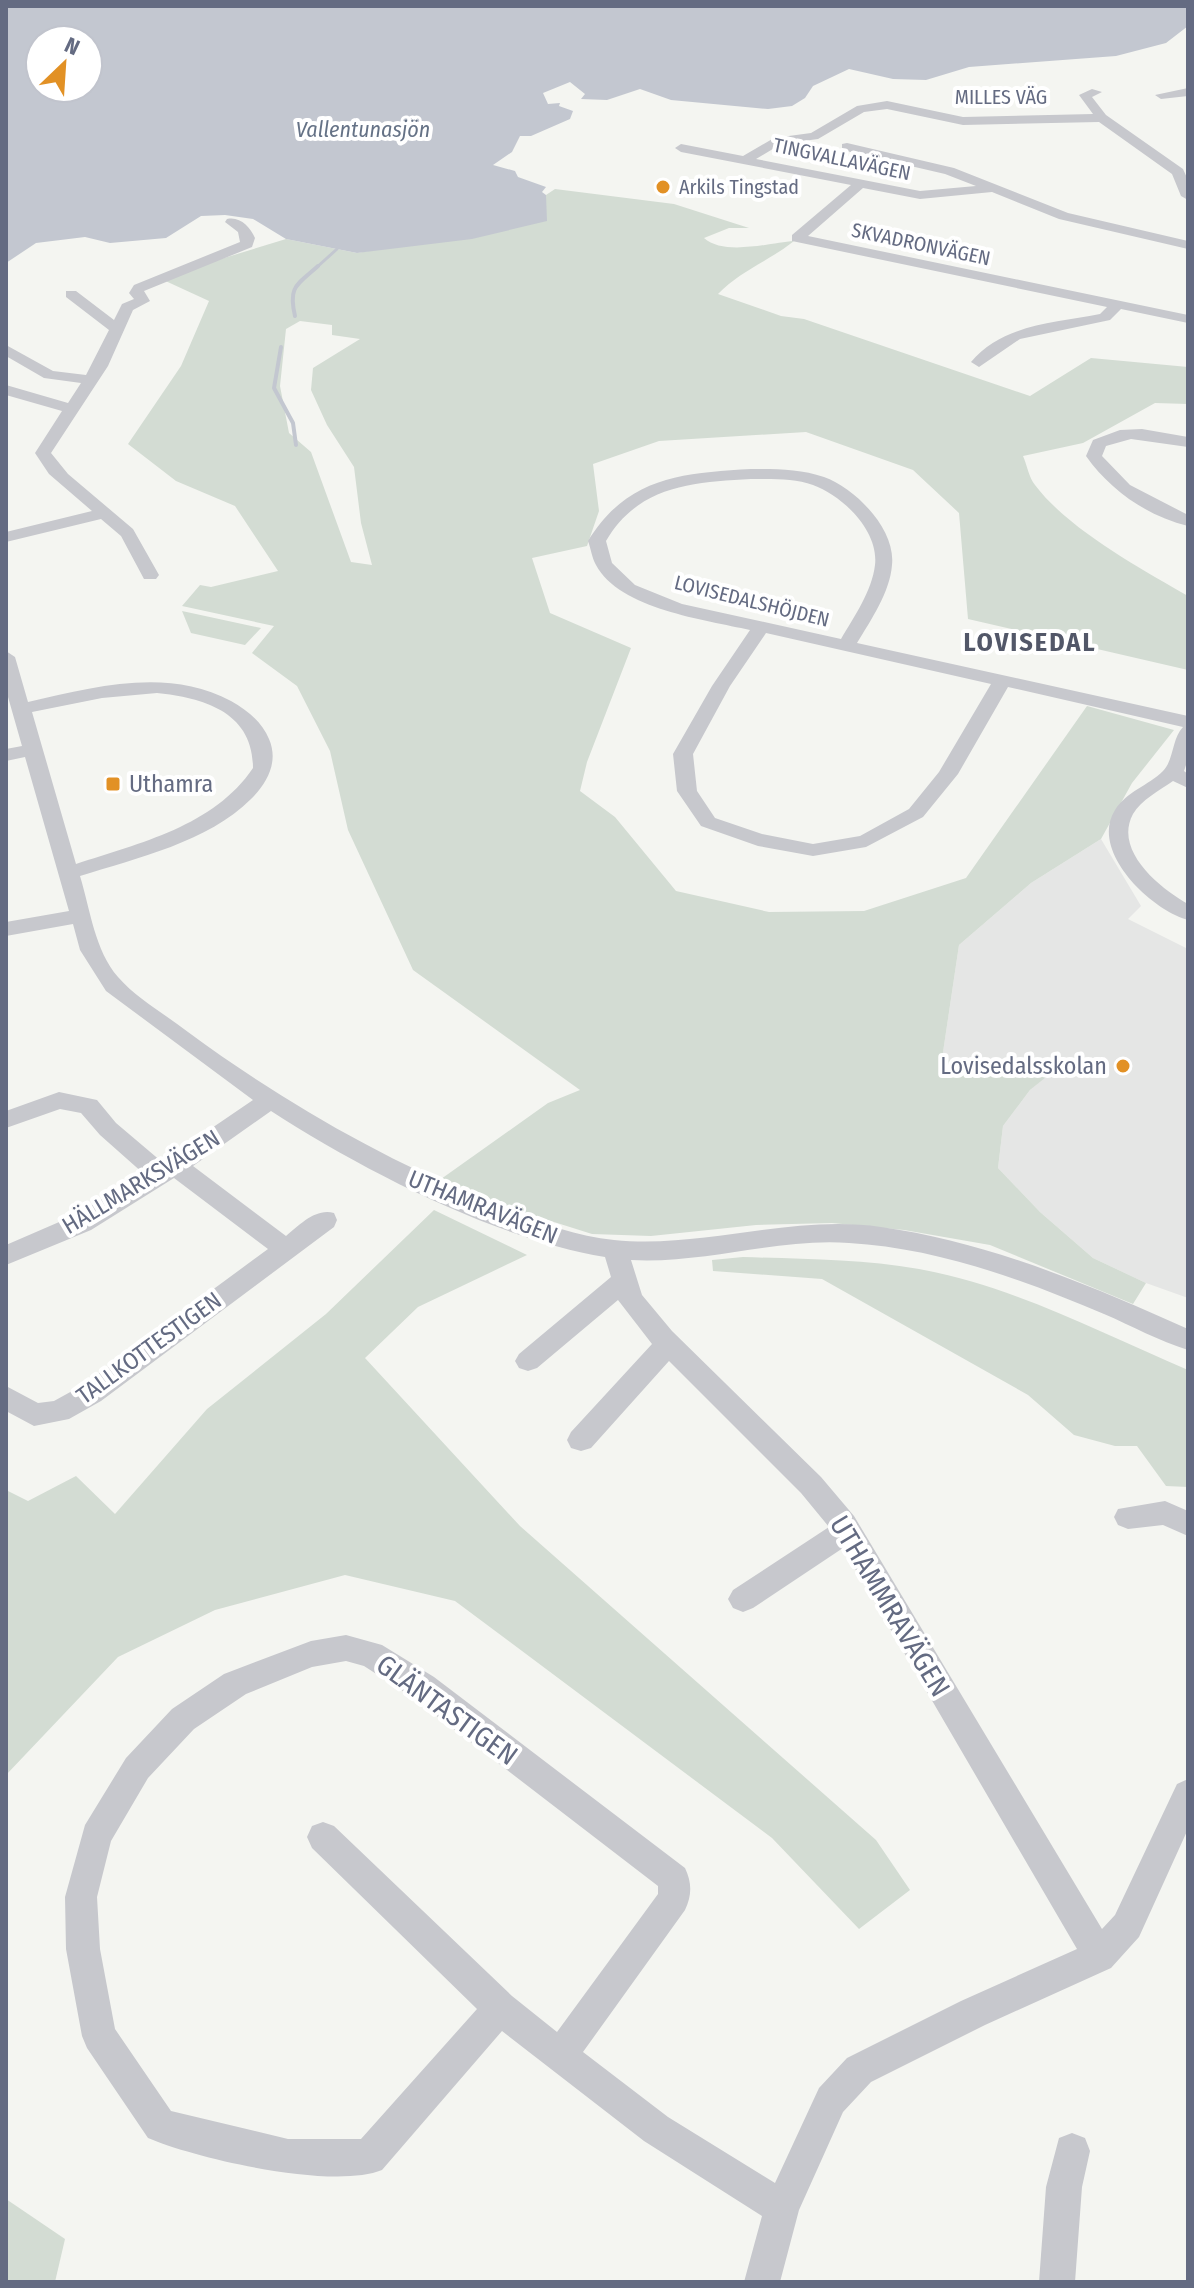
<svg xmlns="http://www.w3.org/2000/svg" width="1194" height="2288" viewBox="0 0 1194 2288" font-family="'Fira Sans Condensed',sans-serif">
	<rect width="100%" height="100%" fill="#f4f5f1"/>
	<!-- built -->
	<polygon fill="#e5e6e5" points="1101,839 1141,906 1128,919 1188,949 1188,1298 1146,1283 1093,1258 1040,1212 998,1168 1003,1126 1030,1090 1064,1061 1017,1072 942,1059 959,945 1031,883"/>
	<!-- green -->
	<g fill="#d3dcd3" fill-rule="evenodd">
		<path d="M555,189L674,204L749,228H729L704,238C724,256 769,243 794,241C769,261 740,271 718,294L781,316L804,319L1030,396L1091,358L1188,367V404L1155,403L1083,443L1023,456C1027,465 1029,478 1035,485C1068,529 1141,569 1188,596V670L968,619L959,513L913,470L806,432L659,441L593,464L599,511L587,546L532,558L550,613L631,648L587,762L580,791L615,817L676,891L769,912L864,911L966,878L1087,706L1174,730L1132,783L1101,839L1031,883L959,945L942,1059L1017,1072L1066,1061L1030,1090L1003,1126L998,1168L1040,1212L1093,1258L1146,1283L1133,1304L990,1245L904,1230L832,1223L756,1225L651,1236L592,1234L434,1184L548,1103L580,1090L413,970L348,830L330,751L297,686L252,653L274,626L182,606L200,585L211,587L278,571L235,506L176,481L128,444L181,366L209,301L159,278L286,239L357,253L546,220V195ZM300,321L332,325V335L360,339L313,368L311,390L327,425L354,467L361,523L372,565L351,562L311,452L289,433L280,386L286,329Z"/>
		<polygon points="182,611 261,628 245,645 191,633"/>
		<polygon points="434,1210 527,1255 418,1307 365,1358 520,1526 876,1840 910,1890 859,1929 772,1838 455,1601 345,1575 215,1610 118,1657 6,1775 6,1490 28,1501 76,1476 115,1514 207,1409 326,1314"/>
		<path d="M743,1257C802,1259 861,1259 919,1269C1013,1286 1101,1333 1188,1370V1487L1166,1486L1137,1446H1115L1074,1435L1028,1395L822,1279L713,1271L712,1260Z"/>
		<polygon points="6,2199 65,2239 55,2282 6,2282"/>
	</g>
	<!-- water -->
	<path fill="#c3c7d0" fill-rule="evenodd" d="M6,6H1188V26L1166,43L1116,56L969,67L926,80L893,79L849,69L813,86L805,98L792,106L768,109L671,100L640,89L607,100L581,99L585,94L570,82L543,93L548,104L560,103L559,106L573,111L570,119L531,136H520L512,152L493,165L515,171L518,177L546,187L542,192L546,195L547,221L472,239L357,253L286,239L253,219L225,215L201,216L166,238L110,243L85,237L36,243L6,263ZM40,40H88V88H40Z"/>
	<g fill="none" stroke-linecap="round" stroke-linejoin="round">
		<!-- stream-far1 -->
		<polyline stroke="#c3c7d0" stroke-width="3" points="316,268 337,249"/>
		<!-- stream -->
		<g stroke="#c3c7d0" stroke-width="4">
			<path d="M295,316C288,286 297,285 318,266"/>
			<polyline points="281,347 274,388 293,423 296,445"/>
		</g>
		<!-- minor -->
		<g fill="#c7c8cd" fill-rule="evenodd">
			<polygon points="1188,88 1188,96 1161,99 1155,95"/>
			<path d="M1092,89L1102,92L1092,97L1106,115L1183,169L1188,180V200L1181,196L1172,174L1099,122L963,125L887,109L864,112L818,139L781,144L756,159L920,191L976,186L945,174L842,150V144L847,143L954,168L1068,213L1188,241V249L1059,219L992,192L920,199L863,188L808,236L1188,315V323L1121,309L1110,320L1020,339L979,367L971,362C1003,324 1054,323 1100,314L1107,307L792,241V235L851,185L681,152L675,148L681,144L743,156L774,138L811,133L857,106L887,101L963,117L1093,114L1079,95Z"/>
			<path d="M227,219C240,216 250,227 255,238L252,247L144,291L150,301L133,310L108,366L51,453L68,474L133,529L159,575L156,579H144L121,536L101,519L6,542V532L92,511L49,474L35,453L62,411L6,395V385L68,403L81,383L44,378L6,356V345L53,371L86,375L109,330L66,297V291H76L114,320L122,304L134,299L129,293L134,285L240,242L238,232L225,222Z"/>
			<path d="M1142,429L1188,437V447L1131,439L1106,446L1102,456L1130,485L1188,515V526C1147,516 1110,490 1086,456L1093,440L1120,430Z"/>
			<path d="M751,469C776,469 800,469 824,477C855,488 896,529 892,565C890,592 871,620 857,643L1188,716V759L1184,771L1188,774V788L1173,781C1160,790 1141,800 1133,814C1113,851 1161,889 1188,904V920C1151,910 1089,851 1115,810C1127,791 1148,786 1163,771C1174,760 1172,738 1183,727L1008,687L958,774L923,817L866,847L813,856L758,846L701,826L677,791L673,754L712,686L750,630C706,620 619,609 596,565C592,558 591,549 588,541C627,477 682,473 751,469ZM751,479C772,479 794,478 813,485C843,496 879,531 875,565C872,591 854,617 841,639L682,604L635,585L612,563L606,541C638,486 692,482 751,479ZM766,633L991,684L939,772L909,809L860,836L813,844L762,834L715,818L697,791L693,754L730,686Z"/>
			<path d="M6,651L15,657L28,702C95,687 167,667 231,701C247,710 262,722 269,739C279,762 267,783 251,799C208,842 137,858 80,876C90,909 95,951 118,977C137,999 165,1014 188,1032C279,1099 376,1155 481,1199C523,1216 568,1235 614,1240C704,1249 791,1214 881,1227C988,1242 1090,1285 1188,1329V1350C1159,1341 1132,1326 1104,1314C1024,1280 937,1248 849,1243C776,1238 704,1264 631,1260L642,1295L672,1331L821,1477L854,1516L1102,1929L1115,1915L1177,1784L1188,1779V1829L1139,1937L1111,1968L985,2025L871,2082L843,2112L799,2210L780,2282H744L762,2216L644,2141L502,2031L382,2170C333,2190 197,2159 148,2138L87,2048L82,2036L66,1949L65,1897L85,1825L126,1758L172,1709L224,1674L311,1641L346,1635L382,1645L434,1677L685,1868C692,1883 692,1895 685,1910L583,2052L668,2117L775,2183L819,2088L847,2058L961,2001L1077,1949L843,1548L753,1608L743,1612L733,1608L728,1599L733,1590L829,1527L801,1493L669,1361L591,1448L581,1451L571,1448L567,1440L571,1432L652,1344L618,1300L537,1368L528,1371L519,1368L515,1361L519,1354L611,1277L605,1257C496,1239 364,1171 271,1111L193,1166L286,1236C300,1225 315,1208 334,1213L337,1220L334,1227L101,1401L69,1419L34,1426L6,1411V1386L38,1403L54,1401L83,1385L268,1249L174,1178L91,1230L6,1265V1245L73,1216L144,1174L100,1135L81,1113L60,1109L6,1128V1111L59,1092L97,1100L116,1123L162,1162L253,1100L106,991L80,950L73,924L6,936V922L69,911L25,757L6,761V749L22,746L6,690ZM157,693C204,698 253,712 253,768C214,826 140,843 76,864L32,712L102,698ZM346,1661L364,1666L412,1697L658,1886V1894L557,2032L512,1996L334,1826L323,1822L312,1826L307,1837L312,1848L477,2009L361,2139H288L171,2111L115,2029L100,1949L97,1897L111,1841L148,1778L194,1729L246,1694L312,1667Z"/>
			<polygon points="1165,1501 1188,1511 1188,1536 1163,1525 1128,1529 1118,1525 1114,1517 1118,1509"/>
			<polygon points="1072,2133 1085,2138 1090,2151 1082,2187 1075,2282 1039,2282 1046,2187 1059,2138"/>
		</g>
	</g>
	<!-- markers -->
	<g fill="#e29125" stroke="#fff" stroke-width="3">
		<circle cx="663" cy="187" r="8"/>
		<rect x="105" y="776" width="16" height="16" rx="4"/>
		<circle cx="1123" cy="1066" r="8"/>
	</g>
	<g text-anchor="middle" dominant-baseline="central" stroke-width="8" stroke-linejoin="round" paint-order="stroke">
		<!-- far-street labels -->
		<g font-size="20" fill="#646b82" stroke="#fff">
			<text x="1001" y="97">MILLES VÄG</text>
			<text transform="translate(842 159) rotate(12)">TINGVALLAVÄGEN</text>
			<text transform="translate(921 244) rotate(12)">SKVADRONVÄGEN</text>
			<text transform="translate(752 601) rotate(14)">LOVISEDALSHÖJDEN</text>
		</g>
		<!-- far-poi labels -->
		<g font-size="20" fill="#646b82" stroke="#fff" text-anchor="start">
			<text x="679" y="187">Arkils Tingstad</text>
		</g>
		<!-- far-water labels -->
		<g font-size="22" font-style="italic" fill="#657286" stroke="#fff">
			<text x="363" y="129">Vallentunasjön</text>
		</g>
		<!-- poi labels -->
		<g font-size="24" fill="#646b82" stroke="#fff" text-anchor="start">
			<text x="129" y="784">Uthamra</text>
			<text x="1107" y="1066" text-anchor="end">Lovisedalsskolan</text>
		</g>
		<!-- street labels -->
		<g font-size="24" fill="#646b82" stroke="#fff">
			<text transform="translate(141 1182) rotate(-31)">HÄLLMARKSVÄGEN</text>
			<text transform="translate(483 1207) rotate(22)">UTHAMRAVÄGEN</text>
			<text transform="translate(149 1348) rotate(-36)">TALLKOTTESTIGEN</text>
		</g>
		<!-- far-district labels -->
		<g font-size="26" font-weight="bold" letter-spacing="2" fill="#525768" stroke="#fff">
			<text x="1030" y="642">LOVISEDAL</text>
		</g>
		<!-- near-street labels -->
		<g font-size="28" fill="#646b82" stroke="#fff">
			<text transform="translate(890 1606) rotate(59)">UTHAMMRAVÄGEN</text>
			<text transform="translate(447 1710) rotate(36)">GLÄNTASTIGEN</text>
		</g>
	</g>
	<!-- border -->
	<rect width="1194" height="2288" fill="none" stroke="#646b82" stroke-width="16"/>
	<!-- north arrow -->
	<g transform="translate(64 64) rotate(25)"><circle r="38" fill="#ffffff" stroke="#c1c4cd" stroke-width="2"/>
	<path d="M0-6L14 30L0 20L-14 30Z" fill="#e29125"/>
	<text y="-12" font-size="22" font-weight="bold" text-anchor="middle" fill="#646b82">N</text>
	</g>
</svg>
